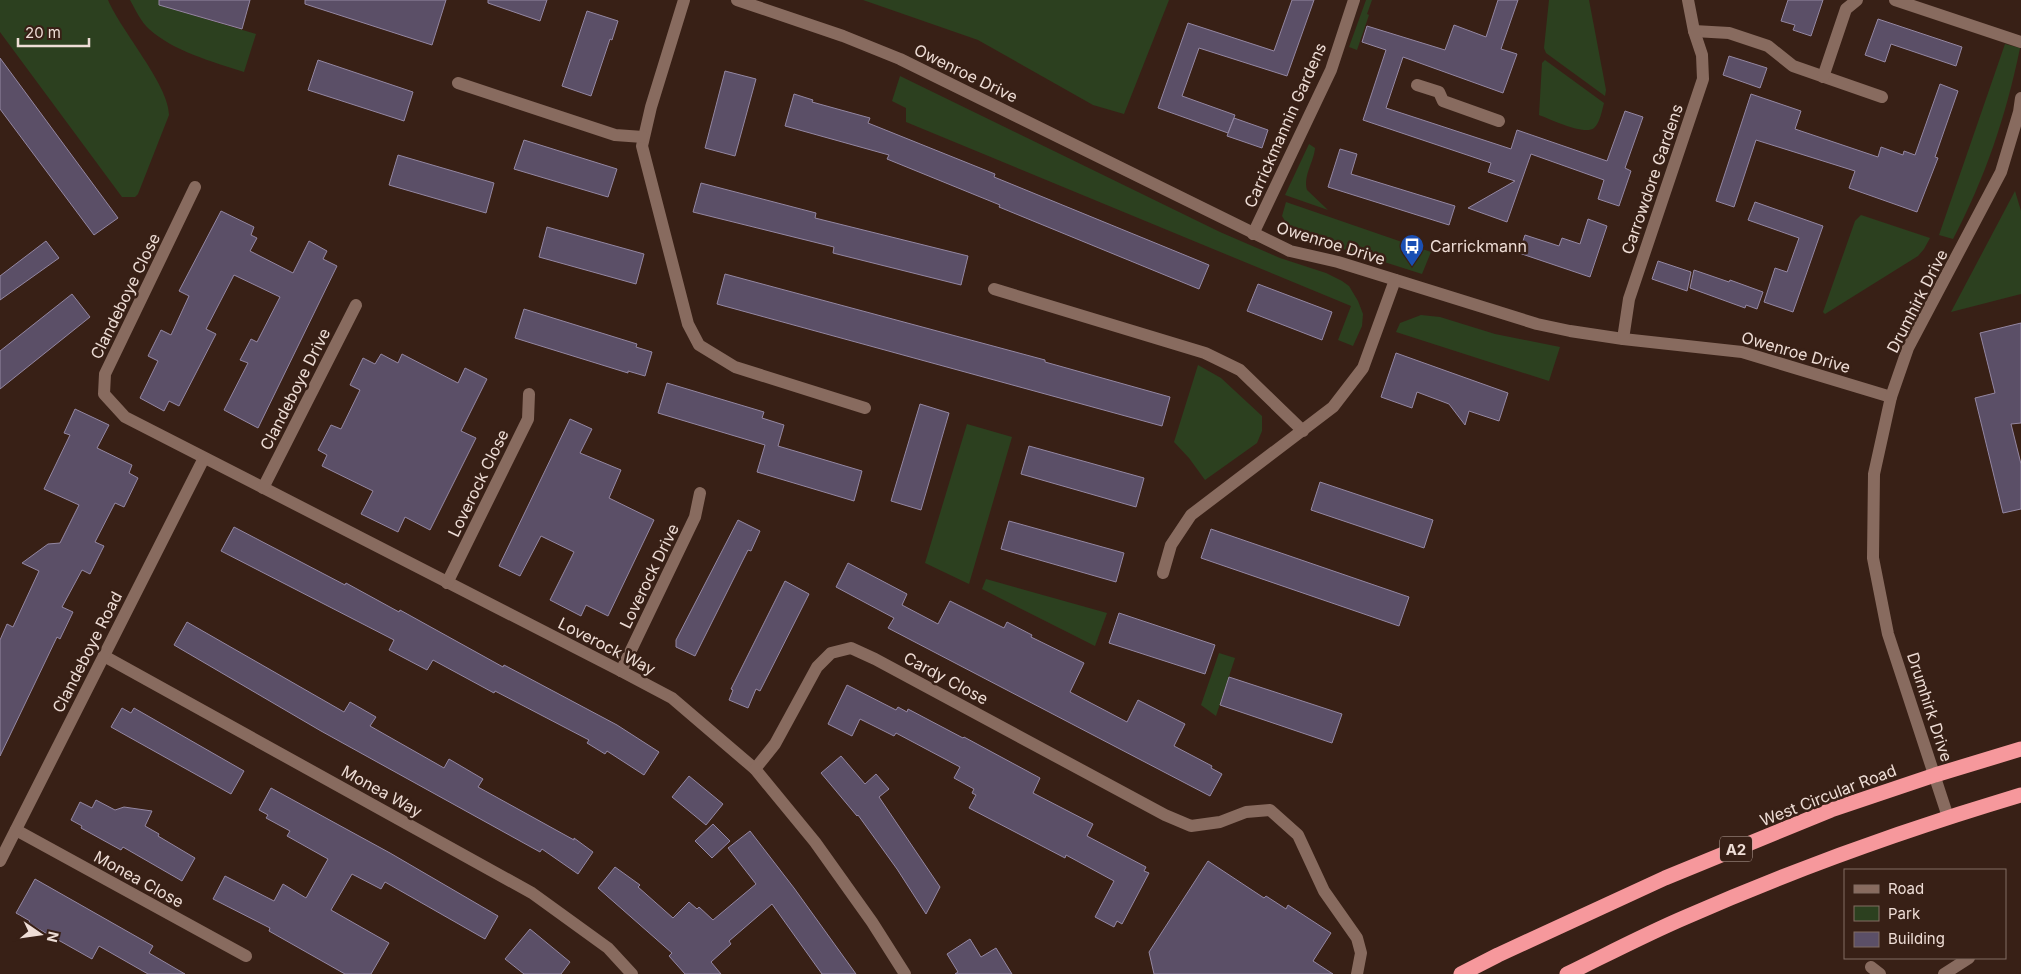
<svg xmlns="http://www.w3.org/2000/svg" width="2021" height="974" viewBox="0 0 2021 974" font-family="Inter,sans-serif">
	<rect width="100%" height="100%" fill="#382016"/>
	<!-- green -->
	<g fill="#2c401f">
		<path d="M0,0H108C121,31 169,85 169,115L138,194L135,197H122L0,32Z"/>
		<path d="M130,0H171L169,8L256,34L244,72C211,61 175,52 149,29C141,22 135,9 130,0Z"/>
		<polygon points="863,0 1169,0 1124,114 1093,105 978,40"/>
		<polygon points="1366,0 1372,0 1367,14 1369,15 1357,50 1349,47"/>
		<polygon points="1549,0 1589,0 1606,90 1605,96 1546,53 1544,48"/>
		<path d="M2005,44L2020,48C2006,116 1985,178 1953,239L1939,235Z"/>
		<path d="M1545,60L1604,103C1602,110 1600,123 1594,128C1585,136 1550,119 1539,115L1542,63Z"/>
		<polygon points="900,76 1220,232 1280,258 1326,273 1342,281 1349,286 1358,301 1363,314 1362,326 1353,346 1338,340 1351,306 906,122 906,108 892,101"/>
		<path d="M1309,144L1315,148C1314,162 1303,175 1307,190L1328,210L1285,195Z"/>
		<polygon points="2015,191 2021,211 2021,294 1951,312"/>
		<path d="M1286,202L1431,252L1422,274L1312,239C1299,233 1289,229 1282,216Z"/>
		<polygon points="1861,215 1930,238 1924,249 1918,256 1825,314 1823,312 1855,221"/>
		<polygon points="1421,315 1440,317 1495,334 1560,347 1549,381 1396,332 1400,323"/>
		<polygon points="1198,365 1221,378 1262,416 1262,431 1257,443 1205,480 1189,458 1174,442"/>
		<polygon points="967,424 1012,437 969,584 925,563"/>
		<polygon points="986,579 1107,613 1095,646 982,589"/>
		<polygon points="1219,653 1235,658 1216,716 1201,705"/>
	</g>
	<!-- building -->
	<g fill="#5b4f67" stroke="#9487a2">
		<polygon points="159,0 250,0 242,29 159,5"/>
		<polygon points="305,0 446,0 432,45 305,4"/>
		<polygon points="488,0 547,0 540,21 488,3"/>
		<polygon points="1292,0 1314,0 1287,76 1199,48 1182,96 1235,115 1228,133 1158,108 1188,23 1274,51"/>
		<polygon points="1498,0 1518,0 1501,49 1517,54 1503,93 1403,57 1386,108 1511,149 1517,130 1607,161 1625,111 1643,117 1625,168 1631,171 1619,206 1598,199 1604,180 1531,154 1507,222 1468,208 1515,181 1488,172 1491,163 1363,120 1386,50 1362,42 1367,26 1445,50 1454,25 1486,37"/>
		<polygon points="1788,0 1823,0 1811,36 1793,30 1795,25 1781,21"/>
		<polygon points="587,11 618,21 612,40 610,39 591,96 562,86"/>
		<polygon points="1878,19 1962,47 1956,66 1891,44 1885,62 1865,55"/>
		<polygon points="1729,56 1767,68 1760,88 1723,75"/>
		<polygon points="0,58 118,218 94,235 0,109"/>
		<polygon points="318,60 413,92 404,121 308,90"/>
		<polygon points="725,71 756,79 735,156 705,148"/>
		<polygon points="1940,84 1958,91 1935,157 1938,158 1917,212 1849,188 1855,171 1756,140 1734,207 1716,201 1751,94 1801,111 1795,129 1878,157 1881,147 1903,155 1904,151 1915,155"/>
		<polygon points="794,94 813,100 812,102 870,118 868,123 995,174 994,177 1209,265 1199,289 999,207 1000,205 887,159 889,155 785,126"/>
		<polygon points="1234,118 1268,130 1262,148 1227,136"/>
		<polygon points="524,140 617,169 608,197 514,169"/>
		<polygon points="1340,149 1357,154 1351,174 1455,206 1449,225 1328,187"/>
		<polygon points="398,155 494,183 486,213 389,185"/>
		<polygon points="701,183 816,213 815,218 968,256 961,285 833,253 834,247 693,212"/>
		<polygon points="1755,202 1823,226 1793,312 1764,302 1775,268 1787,272 1799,238 1748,220"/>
		<polygon points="221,211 254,227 251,235 257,238 250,251 293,273 309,241 327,251 323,259 337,266 258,428 224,410 248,363 240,360 251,339 257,342 280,297 234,275 206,329 216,334 179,406 169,401 164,411 140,398 158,361 148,356 161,330 171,335 189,296 179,291"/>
		<polygon points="1588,219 1607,226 1590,277 1519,253 1525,235 1559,246 1562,238 1580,244"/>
		<polygon points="547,227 644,254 636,284 539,257"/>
		<polygon points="46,241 59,258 0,300 0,276"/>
		<polygon points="1658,261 1691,272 1687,291 1652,279"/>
		<polygon points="1694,270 1729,282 1730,280 1763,292 1757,309 1746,305 1745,308 1690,288"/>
		<polygon points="725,274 1045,360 1045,362 1170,397 1162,426 717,304"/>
		<polygon points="1258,284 1332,312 1322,340 1247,311"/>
		<polygon points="72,294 90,317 0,389 0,351"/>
		<polygon points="524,309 637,344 636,347 652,352 645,376 628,371 628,373 515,338"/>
		<polygon points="2021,323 2021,423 2011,424 2021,464 2021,509 2003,513 1975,398 1995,393 1980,333"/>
		<polygon points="1396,353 1508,393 1499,421 1469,411 1465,425 1449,404 1417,392 1412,408 1381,397"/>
		<polygon points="381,354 398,363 402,354 458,383 465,368 487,379 461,431 476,438 430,530 405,517 398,532 361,514 373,491 322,466 327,455 318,450 331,425 341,429 360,390 350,385 363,358 375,364"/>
		<polygon points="667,383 764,412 762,418 784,425 778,446 862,471 854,501 757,472 765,445 658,413"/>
		<polygon points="920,404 949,413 921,510 891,501"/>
		<polygon points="75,409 109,425 97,448 132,465 129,473 138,478 124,507 115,503 95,542 104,546 90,574 82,570 62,607 73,612 60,639 57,637 0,756 0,640 7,624 13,627 39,571 22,563 48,544 60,543 79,505 44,489 70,435 64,433"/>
		<polygon points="570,419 592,429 580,453 621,470 609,498 654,520 608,616 586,605 581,616 550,600 574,552 541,536 520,576 499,566"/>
		<polygon points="1029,446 1144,478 1136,507 1021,474"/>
		<polygon points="1320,482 1433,520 1424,548 1311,510"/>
		<polygon points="738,520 760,531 751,551 748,550 695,656 676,647 676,640"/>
		<polygon points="1009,521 1124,553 1116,582 1001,549"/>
		<polygon points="234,527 345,585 346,583 399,612 400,610 503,667 504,665 523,675 617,725 659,752 644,775 607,751 605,754 587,743 589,740 495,691 494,693 433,660 427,670 389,650 394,640 221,551"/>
		<polygon points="1211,529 1409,597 1399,626 1201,558"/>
		<polygon points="848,563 907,594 902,605 938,624 950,601 1004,628 1007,622 1032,635 1031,637 1084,663 1070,692 1127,722 1138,700 1185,724 1174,746 1212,766 1211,768 1222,774 1210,796 888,628 894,618 836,587"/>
		<polygon points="785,581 809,594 760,691 756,689 748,708 729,700 733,690 731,689"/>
		<polygon points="1119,613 1215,645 1205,674 1109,643"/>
		<polygon points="187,622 344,712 350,702 376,717 370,726 444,768 449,759 483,779 478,787 574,840 574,838 593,852 578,874 542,849 540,852 321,731 174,645"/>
		<polygon points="1229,677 1342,714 1332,743 1220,705"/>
		<polygon points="847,685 896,710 898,707 907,712 908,709 963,738 964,737 1040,778 1033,793 1093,824 1087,836 1146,867 1144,871 1149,873 1122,924 1117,921 1114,927 1095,917 1114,881 1066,855 1065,858 969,808 976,795 972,793 974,789 954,778 960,767 896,733 894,736 860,719 852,736 828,724"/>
		<polygon points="122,708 131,713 134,708 244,771 231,794 111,727"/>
		<polygon points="841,756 865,784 876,774 889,789 879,797 940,887 926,914 897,869 858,815 857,816 821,773"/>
		<polygon points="689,776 723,804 706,825 672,797"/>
		<polygon points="271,788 390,853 498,916 485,939 385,882 381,889 352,874 331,910 389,943 371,974 345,974 269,931 270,928 213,899 225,876 274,901 283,884 306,898 328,859 287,836 290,831 266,818 268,815 259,810"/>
		<polygon points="96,800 115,810 124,807 152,811 145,826 159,834 158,836 195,858 182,881 123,847 121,850 81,828 82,826 71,820 80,802 92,808"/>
		<polygon points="713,824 730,841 712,858 695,841"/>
		<polygon points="750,831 794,888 856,974 822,974 772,904 729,941 731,944 711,962 721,974 685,974 669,956 672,953 598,888 615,867 640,885 638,887 673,918 689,902 697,909 699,907 713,920 756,884 728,848"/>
		<polygon points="1208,861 1264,898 1266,896 1286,909 1288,905 1331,933 1313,961 1333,974 1154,974 1149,952"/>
		<polygon points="35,879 153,946 149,953 185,974 148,974 99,946 92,959 28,923 30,921 16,913"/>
		<polygon points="530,929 570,962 561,974 524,974 505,959"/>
		<polygon points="970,939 981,957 996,948 1012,974 955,974 958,972 947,954"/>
	</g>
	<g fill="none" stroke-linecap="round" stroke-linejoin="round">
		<!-- minor -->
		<g stroke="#886b5f" stroke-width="12">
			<polyline points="684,0 651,107 642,146 688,324 699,345 735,367 865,408"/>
			<polyline points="737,0 843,36 900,59 1290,251 1338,262 1537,324 1570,331 1623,339 1742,352 1891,397"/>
			<polyline points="1895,0 2021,42"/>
			<polyline points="1694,31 1729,33 1768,46 1793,66 1882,97"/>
			<polyline points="1823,77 1846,9 1857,0"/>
			<polyline points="458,83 615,135 643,137"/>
			<polyline points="1417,85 1439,92 1443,101 1499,121"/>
			<polyline points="195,187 105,374 104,394 125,417 621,671 672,698 755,769 815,842 872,922 905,974"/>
			<polyline points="1253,234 1331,70 1354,0"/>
			<polyline points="994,289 1205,353 1240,370 1303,431"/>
			<polyline points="1623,339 1629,299 1703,79 1702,55 1694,31 1688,0"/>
			<polyline points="263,488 356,305"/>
			<polyline points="1163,573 1171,545 1191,515 1333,407 1363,368 1395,280"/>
			<polyline points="447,583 528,419 529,394"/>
			<polyline points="104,656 532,893 608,948 632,974"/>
			<polyline points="621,671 695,517 700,493"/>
			<polyline points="755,769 775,744 817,667 831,653 851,648 875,659 1165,815 1191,826 1220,822 1246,812 1270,810 1298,835 1324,891 1357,938 1361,953 1357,974"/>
			<polyline points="1948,817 1888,634 1873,558 1874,474 1891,397 1908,348 2001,172 2019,112 2021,98"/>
			<polyline points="16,830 246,956"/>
			<polyline points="0,861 204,458"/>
			<polyline points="1871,967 1880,974"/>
			<polyline points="1944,974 1969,958"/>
		</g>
		<!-- highway -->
		<g stroke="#f6989c" stroke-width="15">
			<polyline points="1461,974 1498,955 1665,878 1831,810 1935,775 2021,749"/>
			<path d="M1567,974C1606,955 1646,934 1686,917C1795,869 1907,829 2021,795"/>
		</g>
	</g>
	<!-- icons -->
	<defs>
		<g id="bus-pin" transform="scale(1.25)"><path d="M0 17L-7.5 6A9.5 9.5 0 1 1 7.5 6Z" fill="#1a4fb4" stroke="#382016"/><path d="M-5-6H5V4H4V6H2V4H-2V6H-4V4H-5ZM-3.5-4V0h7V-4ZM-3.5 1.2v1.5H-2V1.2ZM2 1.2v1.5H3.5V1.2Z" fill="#fff"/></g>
	</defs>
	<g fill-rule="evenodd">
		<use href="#bus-pin" x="1412" y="246"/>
	</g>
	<g text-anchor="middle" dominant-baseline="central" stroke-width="5" stroke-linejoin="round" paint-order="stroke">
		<!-- shield labels -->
		<rect fill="#382016" stroke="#b7a49c" stroke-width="1" x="1720" y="836.5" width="32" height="25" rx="4"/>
		<g font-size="15" font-weight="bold" fill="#eeddd6">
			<text x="1736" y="849">A2</text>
		</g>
		<!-- street labels -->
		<g font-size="16" fill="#eeddd6" stroke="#382016">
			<text transform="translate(966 73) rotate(26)">Owenroe Drive</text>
			<text transform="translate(1285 125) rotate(-66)">Carrickmannin Gardens</text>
			<text transform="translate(1652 179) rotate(-71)">Carrowdore Gardens</text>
			<text transform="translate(1331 243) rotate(17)">Owenroe Drive</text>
			<text transform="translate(125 296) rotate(-64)">Clandeboye Close</text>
			<text transform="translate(1917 301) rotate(-63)">Drumhirk Drive</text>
			<text transform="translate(1796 352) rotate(16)">Owenroe Drive</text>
			<text transform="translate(295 389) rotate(-63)">Clandeboye Drive</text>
			<text transform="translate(478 483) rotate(-64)">Loverock Close</text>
			<text transform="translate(649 576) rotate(-64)">Loverock Drive</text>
			<text transform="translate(607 646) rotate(27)">Loverock Way</text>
			<text transform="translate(87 652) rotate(-63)">Clandeboye Road</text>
			<text transform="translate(946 678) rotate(28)">Cardy Close</text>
			<text transform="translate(1930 707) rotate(72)">Drumhirk Drive</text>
			<text transform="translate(382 791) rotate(29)">Monea Way</text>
			<text transform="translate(1828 795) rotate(-21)">West Circular Road</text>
			<text transform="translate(139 879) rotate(29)">Monea Close</text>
		</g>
		<!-- poi labels -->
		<g font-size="16" fill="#eeddd6" stroke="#382016" text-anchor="start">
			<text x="1430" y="246">Carrickmann</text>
		</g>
	</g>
	<!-- legend -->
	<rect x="1844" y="869" width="162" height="90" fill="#382016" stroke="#816c63"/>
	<rect x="1854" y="885" width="25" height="8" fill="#886b5f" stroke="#816c63"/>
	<text x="1888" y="894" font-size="15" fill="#eeddd6">Road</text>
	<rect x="1854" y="906" width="25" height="15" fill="#2c401f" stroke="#816c63"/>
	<text x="1888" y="919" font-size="15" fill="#eeddd6">Park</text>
	<rect x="1854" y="932" width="25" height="15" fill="#5b4f67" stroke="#816c63"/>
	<text x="1888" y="944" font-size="15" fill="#eeddd6">Building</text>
	<!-- north arrow -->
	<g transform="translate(40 934) rotate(103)" stroke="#382016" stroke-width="4" paint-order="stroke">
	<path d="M0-4L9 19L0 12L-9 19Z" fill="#eeddd6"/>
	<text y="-8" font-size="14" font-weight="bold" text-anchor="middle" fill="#eeddd6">N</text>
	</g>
	<!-- scale -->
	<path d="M18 38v8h71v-8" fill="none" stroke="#eeddd6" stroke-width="2.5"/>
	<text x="25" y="38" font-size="15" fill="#eeddd6" stroke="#382016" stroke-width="4" paint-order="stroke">20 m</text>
</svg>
